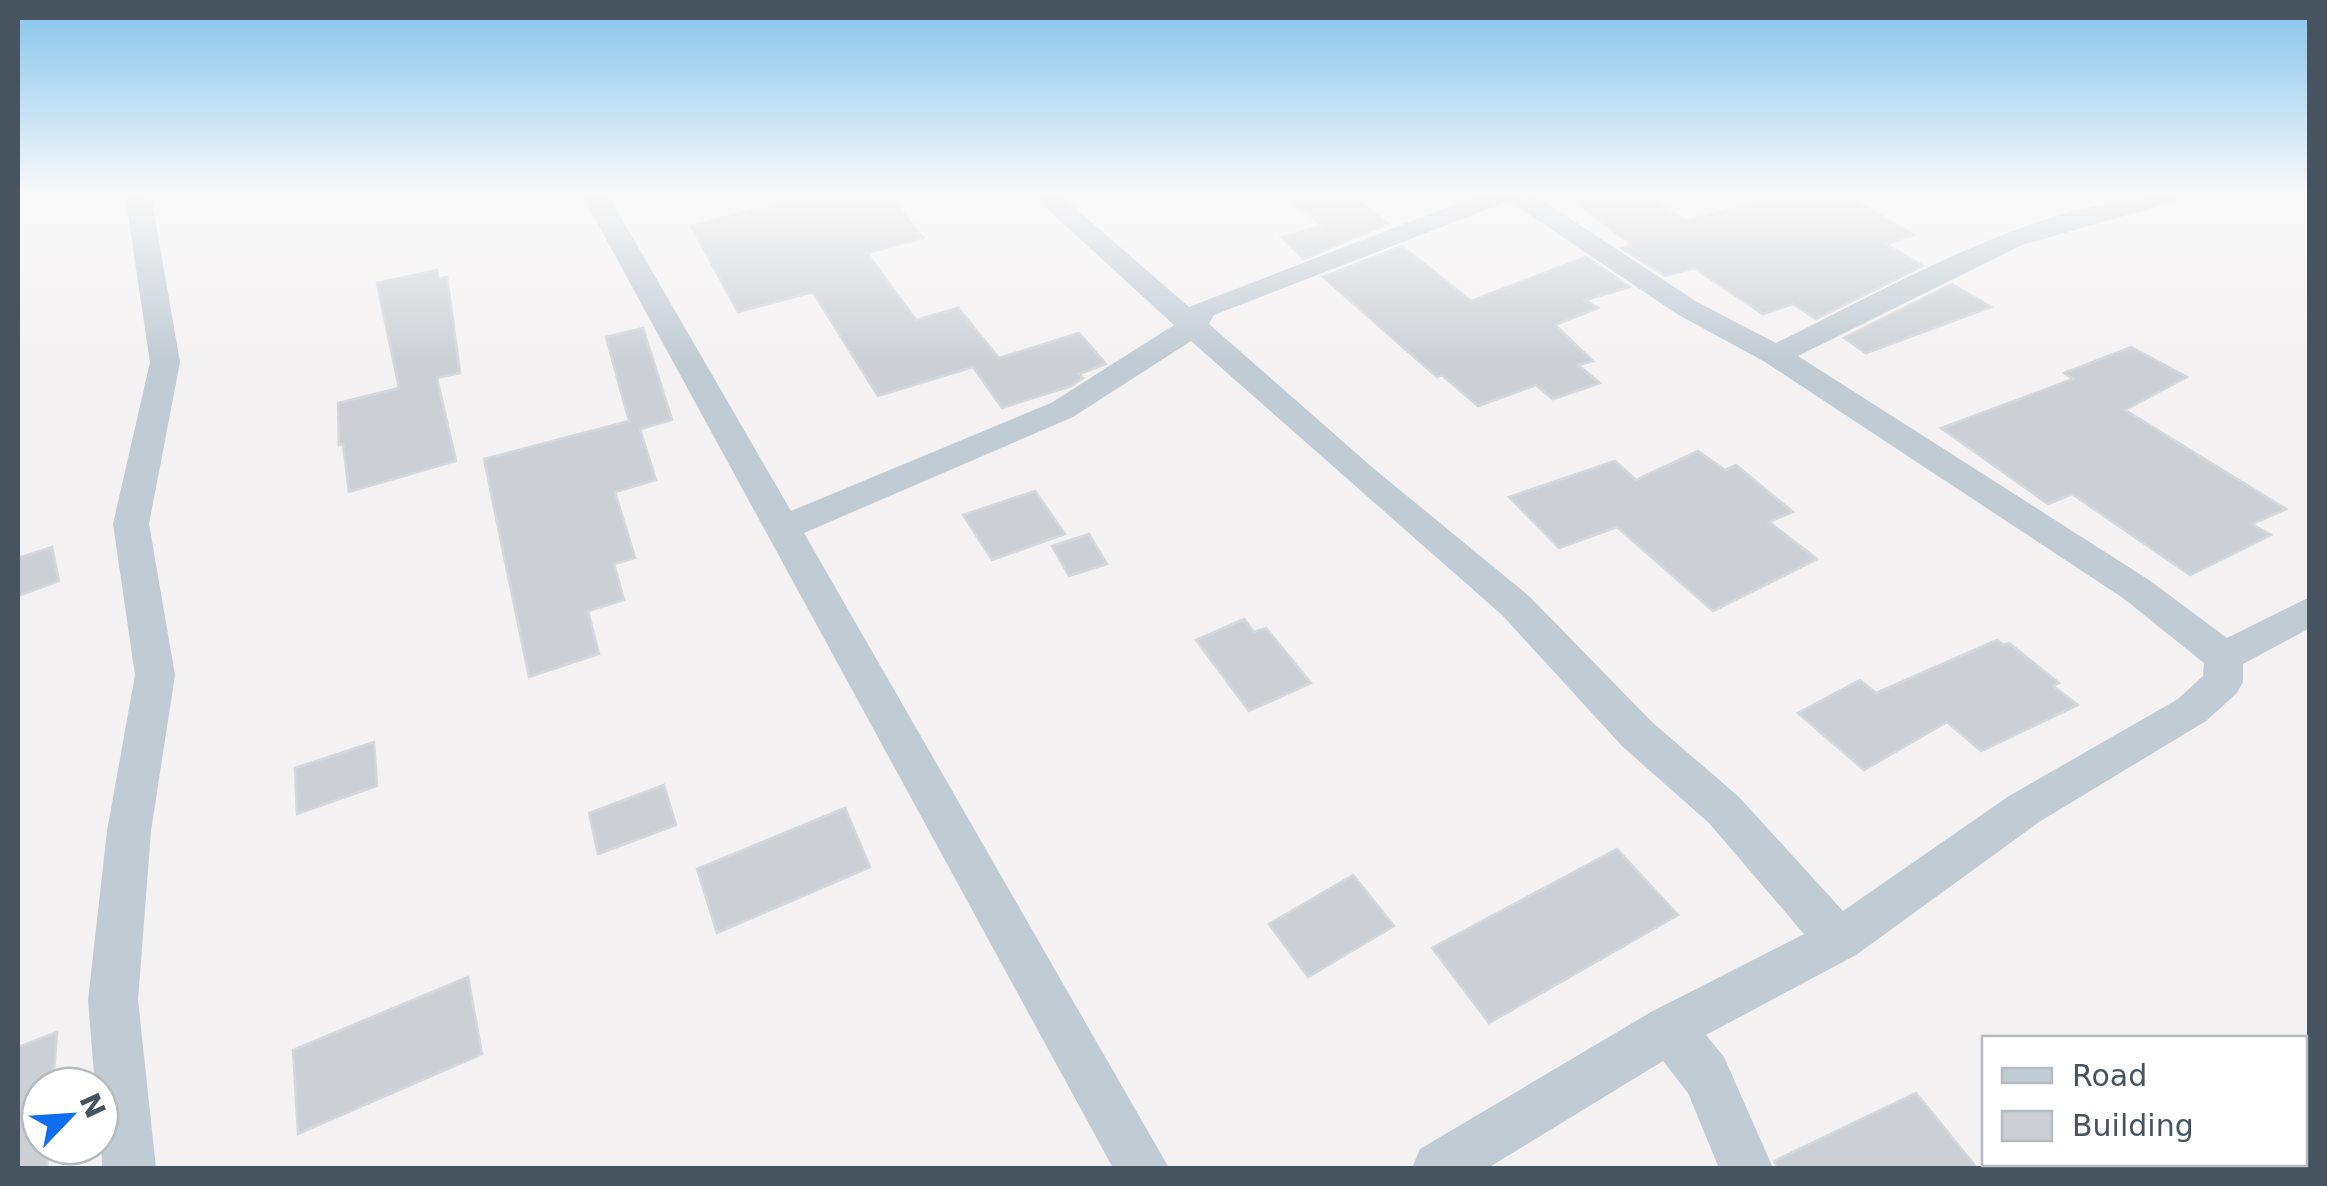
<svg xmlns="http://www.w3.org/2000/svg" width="2327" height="1186" viewBox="0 0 2327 1186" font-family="'DejaVu Sans',sans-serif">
	<rect width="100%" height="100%" fill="#f3f1f1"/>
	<!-- building -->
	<g fill="#ccd0d5" stroke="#d4d7dc" stroke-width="2.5">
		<polygon points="813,194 888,194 923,238 867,253 916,320 958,308 999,358 1079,333 1106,364 1079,374 1083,378 1071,386 1002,408 973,367 878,396 813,292 738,312 691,226"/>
		<polygon points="1284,194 1350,194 1388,224 1304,259 1281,237 1323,226"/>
		<polygon points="1565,194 1643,194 1687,221 1778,194 1844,194 1914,235 1886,244 1923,266 1816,319 1793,304 1763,314 1694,268 1665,276 1621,248 1632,245"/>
		<polygon points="1402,246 1471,301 1586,257 1630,287 1585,300 1598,308 1555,325 1593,361 1578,365 1600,383 1553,399 1536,385 1478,406 1442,375 1437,377 1323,277"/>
		<polygon points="437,270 438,279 447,277 460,373 437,378 456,461 349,492 343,444 339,445 338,403 399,388 377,283"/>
		<polygon points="1952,284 1991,307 1866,353 1844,338"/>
		<polygon points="643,328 672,420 640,429 656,480 615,492 635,558 614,564 624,600 588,611 599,654 529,677 484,459 629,421 606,337"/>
		<polygon points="2131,347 2187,377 2125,410 2286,509 2252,524 2271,535 2190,575 2072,494 2048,504 1941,428 2073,379 2064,373"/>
		<polygon points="1698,451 1725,470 1736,465 1793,512 1769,522 1817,559 1713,611 1617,527 1559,548 1509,497 1615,461 1636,480"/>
		<polygon points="1035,491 1065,534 992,560 963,515"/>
		<polygon points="1089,534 1107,564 1069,576 1052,546"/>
		<polygon points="52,547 59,581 18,596 18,558"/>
		<polygon points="1244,619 1254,632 1266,628 1311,683 1249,711 1196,640"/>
		<polygon points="1997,640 2003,645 2009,643 2059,683 2053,686 2078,705 1981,751 1947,722 1864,770 1798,713 1860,680 1876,693"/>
		<polygon points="374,742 377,786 297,814 295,768"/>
		<polygon points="664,785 676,825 598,854 589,813"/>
		<polygon points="845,808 870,867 717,933 697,869"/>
		<polygon points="1617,849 1678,915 1489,1023 1432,948"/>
		<polygon points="1353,875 1394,926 1308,977 1269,924"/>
		<polygon points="468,977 482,1054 298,1134 293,1050"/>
		<polygon points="57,1032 53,1086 40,1086 40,1146 49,1146 47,1168 18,1168 18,1047"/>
		<polygon points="1916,1093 1977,1168 1777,1168 1774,1161"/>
	</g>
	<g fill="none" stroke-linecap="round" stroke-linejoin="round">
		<!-- minor -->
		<g fill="#c1cbd3" fill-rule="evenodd">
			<polygon points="125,195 151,195 180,362 149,524 175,675 151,831 138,1000 156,1168 102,1168 100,1086 95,1086 88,1000 107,831 135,675 113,524 150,362"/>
			<path d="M582,195H608L791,511L1051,403L1174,325L1032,195H1060L1189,307L1479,195H1534L1697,302L1776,343C1896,285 2045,195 2180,195L2176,201L2022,245L1798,356L2149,580L2227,638L2310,597V628L2243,664V682L2237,693L2206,721L2039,822L1856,955L1706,1035L1724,1057L1773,1168H1719L1688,1093L1663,1061L1488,1168H1412L1420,1149L1651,1012L1804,934L1709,823L1622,746L1503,616L1191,341L1073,417L804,533L1169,1168H1113ZM1509,201L1677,314L1765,362L2123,598L2204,663L2203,676L2178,699L2009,796L1843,911L1739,797L1652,722L1529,596L1373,468L1209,324L1214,315Z"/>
		</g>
	</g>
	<!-- sky -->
	<linearGradient id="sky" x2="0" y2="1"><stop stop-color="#82c3ec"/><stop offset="0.54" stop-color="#faf9f9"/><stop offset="1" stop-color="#faf9f9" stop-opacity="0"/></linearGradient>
	<rect width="2327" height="361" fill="url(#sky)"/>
	<!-- border -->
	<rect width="2327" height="1186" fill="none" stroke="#47545f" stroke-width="40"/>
	<!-- legend -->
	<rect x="1982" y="1036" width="325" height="130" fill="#ffffff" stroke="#b5bbbf" stroke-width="2.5"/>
	<rect x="2002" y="1068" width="50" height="15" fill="#c1cbd3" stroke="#b5bbbf" stroke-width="2.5"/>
	<text x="2072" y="1086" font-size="30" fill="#47545f">Road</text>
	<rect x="2002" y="1111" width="50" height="30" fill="#ccd0d5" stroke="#b5bbbf" stroke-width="2.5"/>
	<text x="2072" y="1136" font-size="30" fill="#47545f">Building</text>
	<!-- north arrow -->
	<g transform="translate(70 1116) rotate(65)"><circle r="48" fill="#ffffff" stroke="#b5bbbf" stroke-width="2.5"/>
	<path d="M0-8L18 38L0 25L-18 38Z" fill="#106ded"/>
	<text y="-15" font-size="28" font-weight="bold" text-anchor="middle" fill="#47545f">N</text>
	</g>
</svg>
